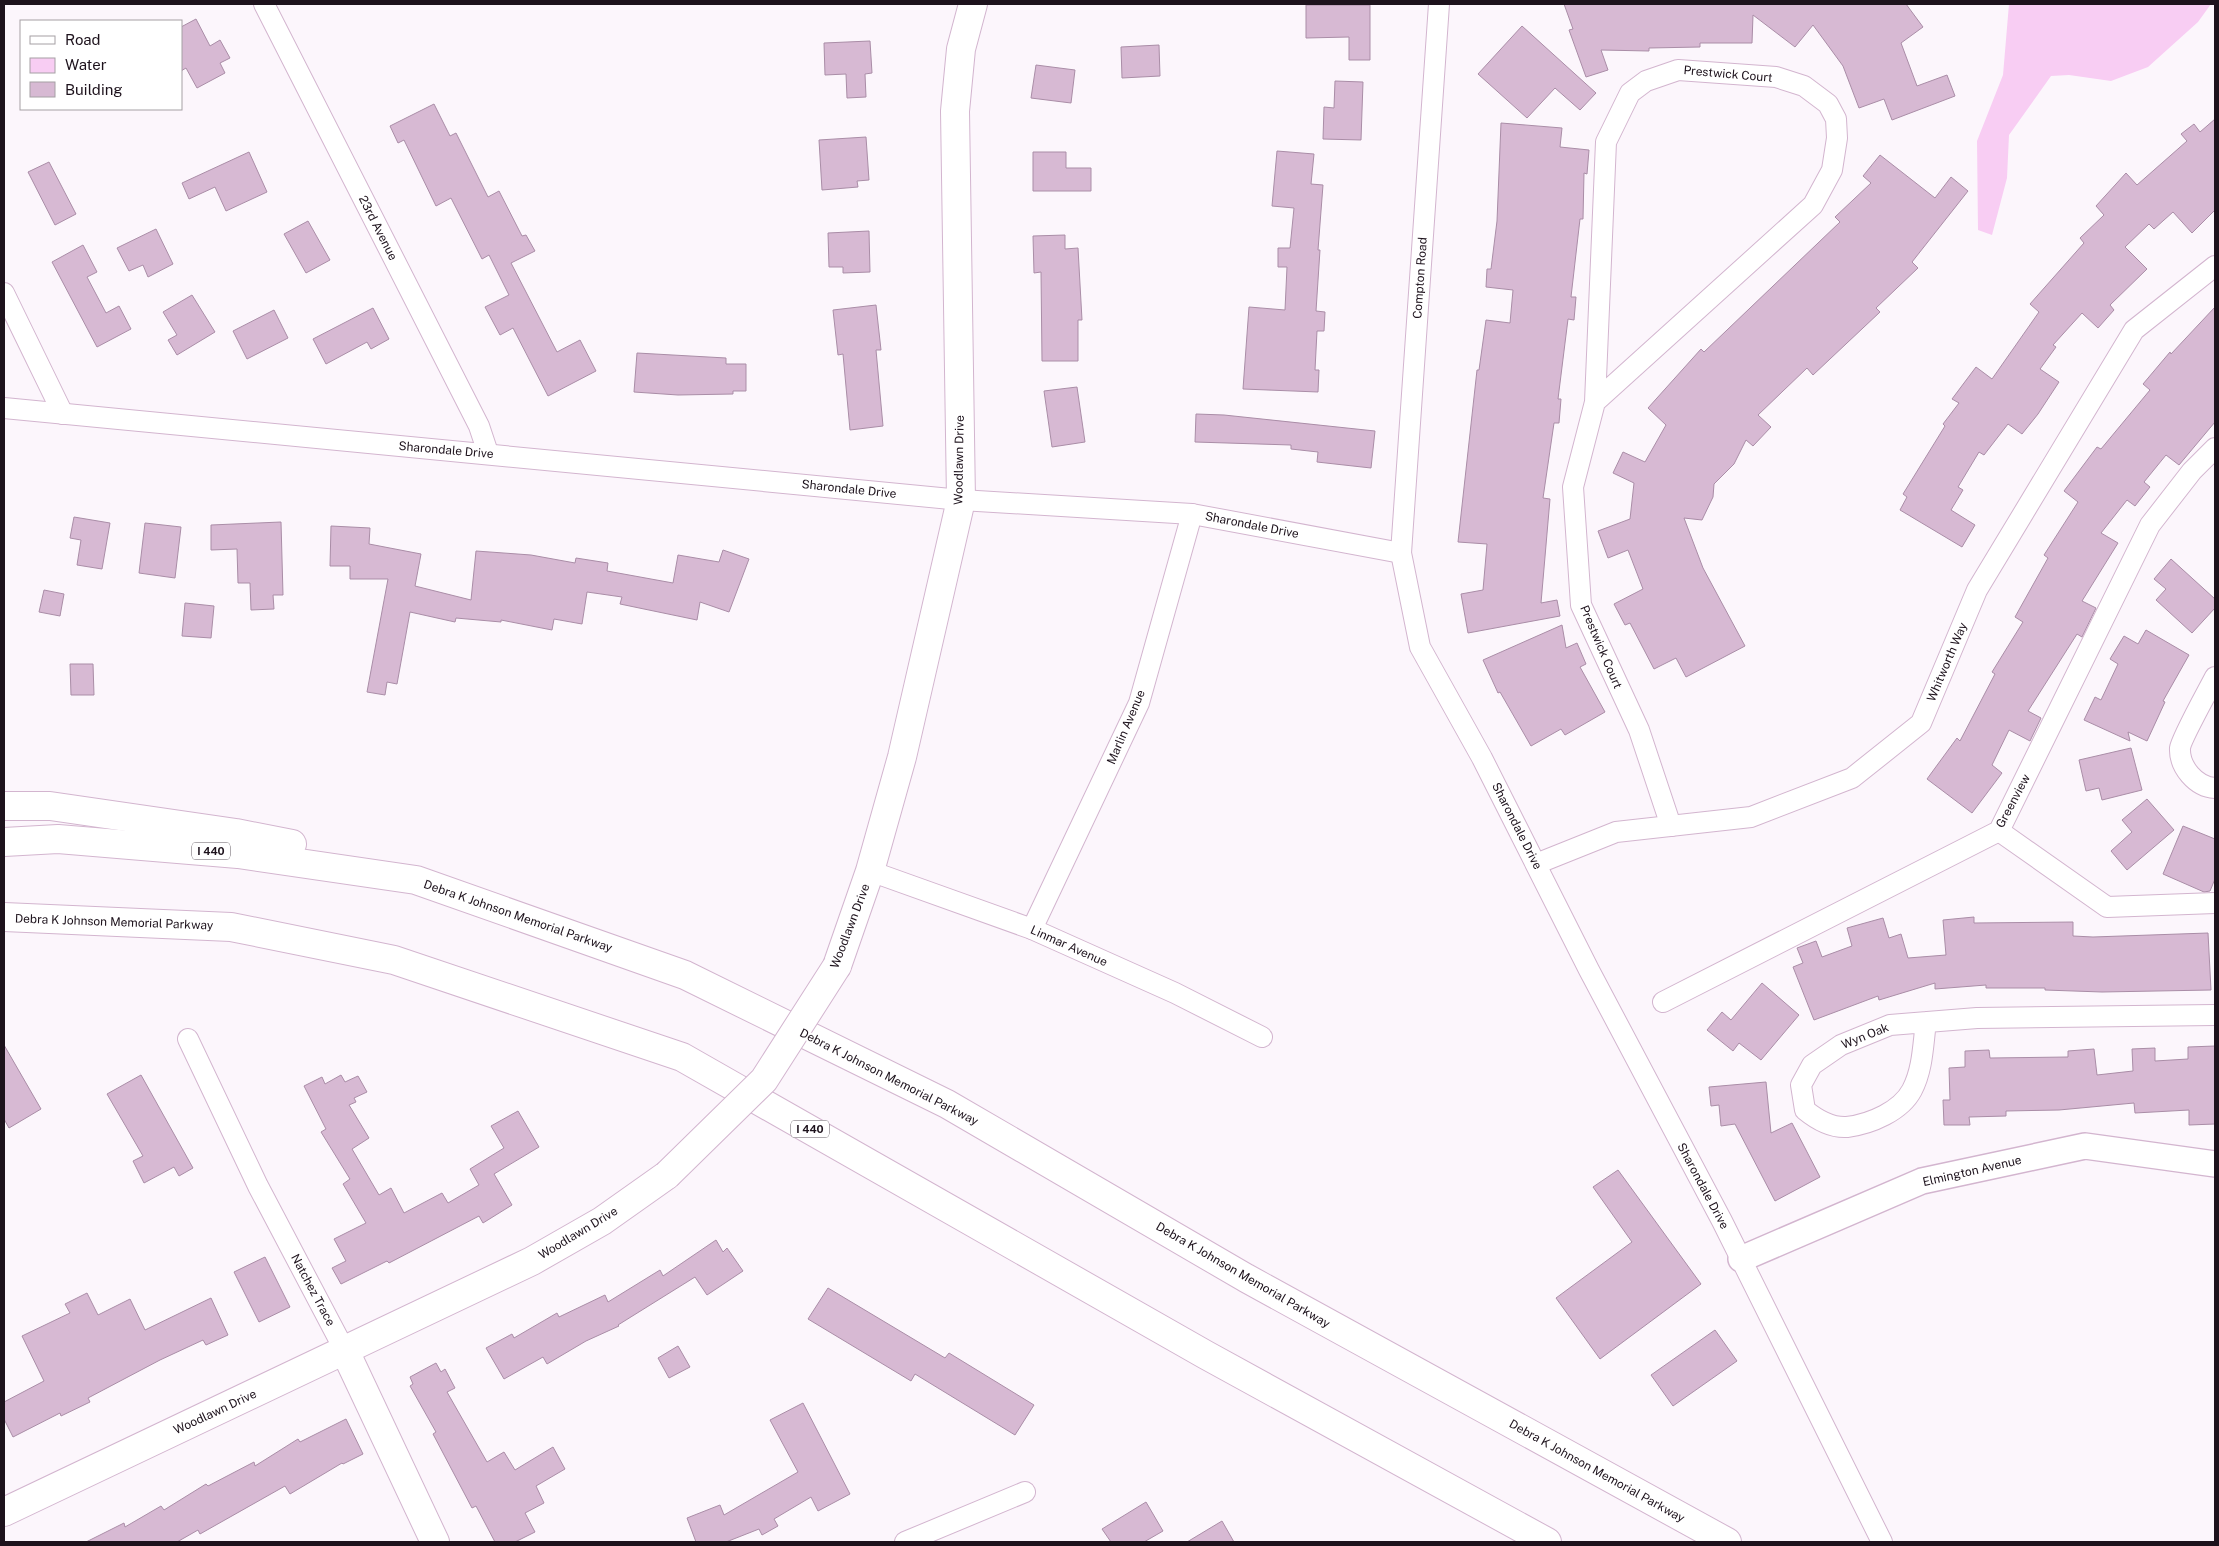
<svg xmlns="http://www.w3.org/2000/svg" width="2219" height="1546" viewBox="0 0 2219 1546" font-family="'Public Sans',sans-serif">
	<rect width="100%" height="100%" fill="#fcf6fc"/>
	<!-- water -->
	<polygon fill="#f8cdf3" points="2009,4 2211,4 2198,22 2148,67 2111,81 2069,75 2051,76 2009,135 2007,178 1992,235 1978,230 1977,141 2003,75"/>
	<!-- building -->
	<g fill="#d7b9d3" stroke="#aa8da7">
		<polygon points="1564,4 1906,4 1923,27 1901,43 1917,86 1947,75 1955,96 1892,120 1884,99 1859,108 1843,66 1813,25 1795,47 1753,15 1752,43 1700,43 1700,47 1649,48 1649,51 1601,50 1608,70 1586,77 1569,30 1573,29"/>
		<polygon points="1306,5 1370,5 1370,60 1349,60 1349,37 1306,38"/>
		<polygon points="196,19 210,46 220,40 230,58 220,63 225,73 197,88 186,68 181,71 181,27"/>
		<polygon points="1522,26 1596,93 1580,110 1555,88 1527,118 1478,74"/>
		<polygon points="870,41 872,73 865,74 866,97 847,98 846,74 825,75 824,43"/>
		<polygon points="1159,45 1160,76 1122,78 1121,47"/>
		<polygon points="1036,65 1075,70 1071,103 1031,98"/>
		<polygon points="1335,81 1363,82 1361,140 1323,139 1324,107 1334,108"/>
		<polygon points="434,104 450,136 456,133 488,197 499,191 522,236 526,235 535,251 511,263 557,352 580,340 596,371 548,396 513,328 500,335 485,307 509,295 489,255 482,259 451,198 436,206 404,140 398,143 390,126"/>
		<polygon points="2215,119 2215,210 2192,233 2173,212 2154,229 2149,224 2125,247 2147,269 2110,305 2114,310 2098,328 2082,313 2053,345 2056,347 2040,369 2059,382 2038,414 2022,434 2008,424 1984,455 1979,452 1958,487 1963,490 1951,510 1975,525 1962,547 1900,510 1907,497 1903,494 1945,426 1943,424 1959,403 1952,399 1976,367 1992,379 2039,312 2030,304 2084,243 2080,238 2104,215 2096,206 2126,173 2137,185 2187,141 2181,134 2194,124 2200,132"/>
		<polygon points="1501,123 1562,128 1560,147 1589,150 1587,174 1584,173 1583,219 1580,219 1571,297 1576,297 1574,320 1568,319 1558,399 1561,399 1559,423 1554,423 1543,498 1550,499 1541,603 1557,600 1560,616 1468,633 1461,594 1483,590 1487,544 1458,542 1477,370 1479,370 1486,320 1510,323 1513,290 1486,287 1487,269 1491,269 1497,221"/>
		<polygon points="866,137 869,180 857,181 858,187 822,190 819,140"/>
		<polygon points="1277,151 1314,154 1311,184 1323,185 1318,250 1320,250 1316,311 1325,312 1324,331 1317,331 1315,370 1319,370 1318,392 1243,389 1249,307 1285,310 1287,267 1278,267 1278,248 1290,248 1294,208 1272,206"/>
		<polygon points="249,152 267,192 226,211 215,187 189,199 182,183"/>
		<polygon points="1033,152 1066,152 1066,168 1091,168 1091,191 1033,191"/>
		<polygon points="1880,155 1935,198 1951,177 1968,191 1912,262 1918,268 1876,308 1880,312 1813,375 1807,368 1758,415 1771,427 1753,446 1746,440 1734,464 1714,484 1713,497 1702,520 1684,518 1703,568 1745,646 1686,677 1676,658 1654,669 1630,623 1625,625 1614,604 1643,589 1628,550 1608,558 1598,531 1630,519 1634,483 1613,473 1623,452 1645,462 1666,425 1648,408 1701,349 1704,352 1840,222 1835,217 1871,183 1863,176"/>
		<polygon points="49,162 76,214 55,225 28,172"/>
		<polygon points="308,221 330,260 306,273 284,234"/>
		<polygon points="156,229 173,264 148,277 143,265 129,271 117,248"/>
		<polygon points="869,231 870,272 843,273 843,267 829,267 828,233"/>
		<polygon points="1065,235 1065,249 1078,248 1082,320 1078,320 1078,361 1042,361 1041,272 1034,273 1033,236"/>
		<polygon points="83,245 97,272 87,277 106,313 119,306 131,329 97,347 52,262"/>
		<polygon points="192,295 215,332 177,355 168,340 177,335 163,312"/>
		<polygon points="876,305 881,350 876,350 883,426 850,430 843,354 838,355 833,310"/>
		<polygon points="2215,307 2215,422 2179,465 2166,455 2144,482 2150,487 2135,506 2127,500 2101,533 2118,543 2082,601 2096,608 2082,637 2077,634 2028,711 2041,718 2030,741 2009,730 1992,765 2002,773 1972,813 1927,779 1957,738 1960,741 1995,674 1992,672 2023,622 2015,617 2048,558 2044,555 2078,502 2064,491 2097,447 2101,449 2150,390 2143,384 2170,352 2171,354"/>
		<polygon points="373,308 389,339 371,349 367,342 326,364 313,339"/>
		<polygon points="274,310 288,338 247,359 233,331"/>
		<polygon points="637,353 726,358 726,364 746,364 746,391 733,391 733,394 678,395 634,392"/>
		<polygon points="1077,387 1085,442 1052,447 1044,391"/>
		<polygon points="1196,414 1224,415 1375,431 1371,468 1317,462 1318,452 1291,449 1291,445 1195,442"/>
		<polygon points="74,517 110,523 102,569 77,565 81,540 70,538"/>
		<polygon points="281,522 283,595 273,595 274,609 251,610 250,583 238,583 237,549 211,550 211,525"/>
		<polygon points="145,523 181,527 175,578 139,573"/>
		<polygon points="331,526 370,528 369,544 421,554 415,586 471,600 476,551 531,555 575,563 576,558 608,563 607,571 673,583 678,555 719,562 723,550 749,559 729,612 700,602 697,620 620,604 622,597 587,592 582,624 554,619 552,630 501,620 501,622 456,618 455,622 410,612 397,684 387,682 385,695 367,692 388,579 350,579 350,566 330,566"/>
		<polygon points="2171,559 2215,599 2215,608 2192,633 2156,600 2166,589 2154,579"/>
		<polygon points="44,590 64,594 60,616 39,612"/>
		<polygon points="185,603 214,606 211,638 182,636"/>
		<polygon points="1562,625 1566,648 1577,643 1586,664 1580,667 1605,712 1565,735 1561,729 1531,746 1500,692 1498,693 1483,660"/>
		<polygon points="2146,630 2189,655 2163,701 2165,702 2147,741 2128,732 2130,741 2084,720 2095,697 2101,700 2118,664 2110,659 2124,636 2138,644"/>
		<polygon points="70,664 93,664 94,695 71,695"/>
		<polygon points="2131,748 2142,790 2102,800 2099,788 2086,791 2079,760"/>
		<polygon points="2147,799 2174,830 2127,870 2111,851 2132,832 2122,820"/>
		<polygon points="2183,826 2215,839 2215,879 2210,891 2204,892 2163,874"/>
		<polygon points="1974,917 1974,923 2073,922 2073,936 2093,937 2208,933 2211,990 2102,992 2045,990 2045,988 1986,988 1986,985 1935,989 1935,983 1879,1000 1878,996 1814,1020 1793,967 1803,963 1797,948 1816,941 1822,957 1852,946 1847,928 1883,918 1889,938 1901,934 1908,958 1946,955 1943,920"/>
		<polygon points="1762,983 1799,1015 1761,1060 1739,1043 1733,1051 1707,1030 1722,1012 1731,1020"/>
		<polygon points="4,1045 41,1109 9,1128 4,1119"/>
		<polygon points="2215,1046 2215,1124 2189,1125 2189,1110 2135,1113 2134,1103 2059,1110 2006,1111 2006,1116 1969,1117 1970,1125 1944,1125 1943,1100 1950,1100 1949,1068 1965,1067 1965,1051 1989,1050 1990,1058 2068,1057 2068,1051 2094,1049 2097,1075 2133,1071 2132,1049 2155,1048 2155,1061 2188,1059 2188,1047"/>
		<polygon points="141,1075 193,1168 179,1176 174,1167 144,1183 133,1161 143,1156 107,1094"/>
		<polygon points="341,1075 345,1082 358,1076 367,1092 354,1098 356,1102 349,1105 369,1138 352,1149 379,1195 391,1188 404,1213 442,1193 448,1203 479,1185 470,1169 504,1148 491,1126 518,1111 539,1147 494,1174 512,1205 483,1223 479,1216 389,1263 387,1261 341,1284 332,1268 346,1261 334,1239 366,1223 343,1184 350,1179 321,1132 326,1129 304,1086 322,1077 325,1084"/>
		<polygon points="1766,1082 1771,1133 1792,1123 1820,1177 1775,1201 1735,1124 1721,1126 1719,1105 1711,1106 1709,1087"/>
		<polygon points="1618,1170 1701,1284 1600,1359 1556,1298 1632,1242 1593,1187"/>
		<polygon points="716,1240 723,1252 727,1248 743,1271 707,1295 695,1277 618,1325 619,1326 586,1341 547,1364 543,1357 504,1379 486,1348 512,1334 514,1338 557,1313 559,1317 605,1295 608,1302 660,1270 663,1276"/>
		<polygon points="265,1257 290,1307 259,1322 234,1272"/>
		<polygon points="828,1288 945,1358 949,1353 1034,1405 1015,1435 915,1374 911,1381 808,1319"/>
		<polygon points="87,1293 98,1315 130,1299 145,1330 211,1298 228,1335 206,1345 203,1340 160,1360 88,1398 90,1402 61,1416 60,1413 13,1437 4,1419 4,1402 44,1381 22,1336 70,1313 65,1304"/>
		<polygon points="1715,1330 1737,1361 1673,1406 1651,1375"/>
		<polygon points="678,1346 690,1367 669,1378 658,1358"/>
		<polygon points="436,1363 441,1372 445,1369 455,1388 447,1392 487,1462 504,1452 515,1470 553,1447 565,1469 536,1486 544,1503 525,1513 535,1532 515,1542 495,1542 476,1506 472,1508 433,1434 436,1432 410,1386 413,1384 410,1377"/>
		<polygon points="803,1403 850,1494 818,1511 811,1497 774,1519 778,1526 762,1535 759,1529 726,1542 696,1542 687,1518 720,1505 724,1515 798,1472 770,1420"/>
		<polygon points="346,1419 363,1454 343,1464 342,1463 290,1494 285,1486 200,1534 198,1530 177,1542 86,1542 124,1523 125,1527 161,1506 164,1510 206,1484 208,1486 254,1462 255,1466 298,1439 300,1442"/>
		<polygon points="1146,1502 1163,1531 1144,1542 1111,1542 1102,1529"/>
		<polygon points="1222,1521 1234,1542 1187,1542"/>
	</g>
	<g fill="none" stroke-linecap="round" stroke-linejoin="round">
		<!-- minor casing -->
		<g stroke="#d3b5cf" stroke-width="22">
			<g id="minor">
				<polyline points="264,4 479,426 488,453"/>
				<polyline points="1439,4 1401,553 1420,647 1482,758 1589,970 1722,1221 1882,1542"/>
				<polyline points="4,293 63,414"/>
				<polyline points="1595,402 1813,205 1832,170 1837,138 1836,119 1828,104 1804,86 1776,77 1678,70 1646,81 1630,93 1606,142 1595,402 1573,487 1581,605 1639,730 1671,826"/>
				<polyline points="4,408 961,500 1192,514 1401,553"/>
				<path d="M2215,677C2209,689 2181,739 2180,748C2179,767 2196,787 2215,788"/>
				<polyline points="1999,831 2107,907 2215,903"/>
				<polyline points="1536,864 1616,832 1751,817 1852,778 1921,723 1977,590 2134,330 2215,266"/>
				<polyline points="870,871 1032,929 1175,993 1262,1037"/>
				<polyline points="1032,929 1139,703 1192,514"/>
				<polyline points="1663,1002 1999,831 2150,525 2192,471 2215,448"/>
				<path d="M1926,1022C1923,1044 1923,1069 1912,1090C1901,1111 1871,1124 1847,1127C1832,1128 1816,1119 1805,1110L1801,1085L1812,1065L1841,1045L1890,1025L1977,1018L2215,1015"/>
				<polyline points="188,1039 258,1186 345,1351"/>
				<polyline points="905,1542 1025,1492"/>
			</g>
		</g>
		<!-- tertiary casing -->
		<g stroke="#d3b5cf" stroke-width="28">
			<polyline id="tertiary" points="1741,1259 1922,1181 2085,1146 2215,1164"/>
		</g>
		<!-- secondary casing -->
		<g stroke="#d3b5cf" stroke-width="30">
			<g id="secondary">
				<polyline points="837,966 870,871 902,757 961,500 955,111 961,49 973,4"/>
				<polyline points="345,1351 435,1542"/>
				<polyline points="4,1512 532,1261 602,1221 667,1175"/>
			</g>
		</g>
		<!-- motorway casing -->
		<g stroke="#d3b5cf" stroke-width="30">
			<g id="motorway">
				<polyline points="4,806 50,806 236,833 292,844"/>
				<polyline points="4,842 58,839 238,854 416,880 685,975 947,1104 1246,1278 1727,1542"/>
				<polyline points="4,917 231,927 394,960 682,1057 1206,1355 1547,1542"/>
			</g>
		</g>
		<!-- minor -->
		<use href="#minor" stroke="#fff" stroke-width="20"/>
		<!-- tertiary -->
		<use href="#tertiary" stroke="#fff" stroke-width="25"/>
		<!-- secondary -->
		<use href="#secondary" stroke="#fff" stroke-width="28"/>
		<!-- motorway -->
		<use href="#motorway" stroke="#fff" stroke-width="28"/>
		<!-- secondary-bridge casing -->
		<g stroke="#d3b5cf" stroke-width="30" stroke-linecap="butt">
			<polyline id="secondary-bridge" points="667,1175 764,1080 837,966"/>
		</g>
		<!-- secondary-bridge -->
		<use href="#secondary-bridge" stroke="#fff" stroke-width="28"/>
	</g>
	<g text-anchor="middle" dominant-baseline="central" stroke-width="4" stroke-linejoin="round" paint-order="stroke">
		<!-- shield labels -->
		<g fill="#fff" stroke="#615960" stroke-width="1">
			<rect x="192" y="842.5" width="38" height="17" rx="4"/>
			<rect x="791" y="1120.5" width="38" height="17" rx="4"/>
		</g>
		<g font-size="11" font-weight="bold" fill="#1d121c">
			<text x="211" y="851">I 440</text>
			<text x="810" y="1129">I 440</text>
		</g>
		<!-- street labels -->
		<g font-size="12" fill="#1d121c" stroke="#fff">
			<text transform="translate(1728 74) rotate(5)">Prestwick Court</text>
			<text transform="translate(378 228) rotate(63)">23rd Avenue</text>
			<text transform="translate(1420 278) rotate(-86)">Compton Road</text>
			<text transform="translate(446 450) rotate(5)">Sharondale Drive</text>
			<text transform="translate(959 460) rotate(-89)">Woodlawn Drive</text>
			<text transform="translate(849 489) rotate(6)">Sharondale Drive</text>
			<text transform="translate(1252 525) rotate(11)">Sharondale Drive</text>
			<text transform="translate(1601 647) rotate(67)">Prestwick Court</text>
			<text transform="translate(1947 662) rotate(-67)">Whitworth Way</text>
			<text transform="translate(1126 727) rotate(-67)">Marlin Avenue</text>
			<text transform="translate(2013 801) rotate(-62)">Greenview</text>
			<text transform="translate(1517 826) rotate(63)">Sharondale Drive</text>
			<text transform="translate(518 916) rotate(19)">Debra K Johnson Memorial Parkway</text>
			<text transform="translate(114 922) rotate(2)">Debra K Johnson Memorial Parkway</text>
			<text transform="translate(850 926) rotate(-69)">Woodlawn Drive</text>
			<text transform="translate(1069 946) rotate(24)">Linmar Avenue</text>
			<text transform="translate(1865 1036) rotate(-22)">Wyn Oak</text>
			<text transform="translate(889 1077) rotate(27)">Debra K Johnson Memorial Parkway</text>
			<text transform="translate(1972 1171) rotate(-13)">Elmington Avenue</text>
			<text transform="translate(1703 1186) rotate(62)">Sharondale Drive</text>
			<text transform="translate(578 1233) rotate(-31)">Woodlawn Drive</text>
			<text transform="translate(1243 1275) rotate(30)">Debra K Johnson Memorial Parkway</text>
			<text transform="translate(313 1290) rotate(62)">Natchez Trace</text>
			<text transform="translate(215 1412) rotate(-25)">Woodlawn Drive</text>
			<text transform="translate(1597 1471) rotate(29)">Debra K Johnson Memorial Parkway</text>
		</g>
	</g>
	<!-- border -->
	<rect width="2219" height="1546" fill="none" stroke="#1d121c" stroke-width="10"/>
	<!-- legend -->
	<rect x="20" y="20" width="162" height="90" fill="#ffffff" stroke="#a5a0a4"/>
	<rect x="30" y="36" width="25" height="8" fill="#ffffff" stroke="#a5a0a4"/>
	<text x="65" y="45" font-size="15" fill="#1d121c">Road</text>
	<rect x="30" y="58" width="25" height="15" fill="#f8cdf3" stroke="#a5a0a4"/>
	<text x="65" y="70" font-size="15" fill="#1d121c">Water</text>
	<rect x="30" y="82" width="25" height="15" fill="#d7b9d3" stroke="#a5a0a4"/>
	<text x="65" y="95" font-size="15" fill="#1d121c">Building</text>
</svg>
